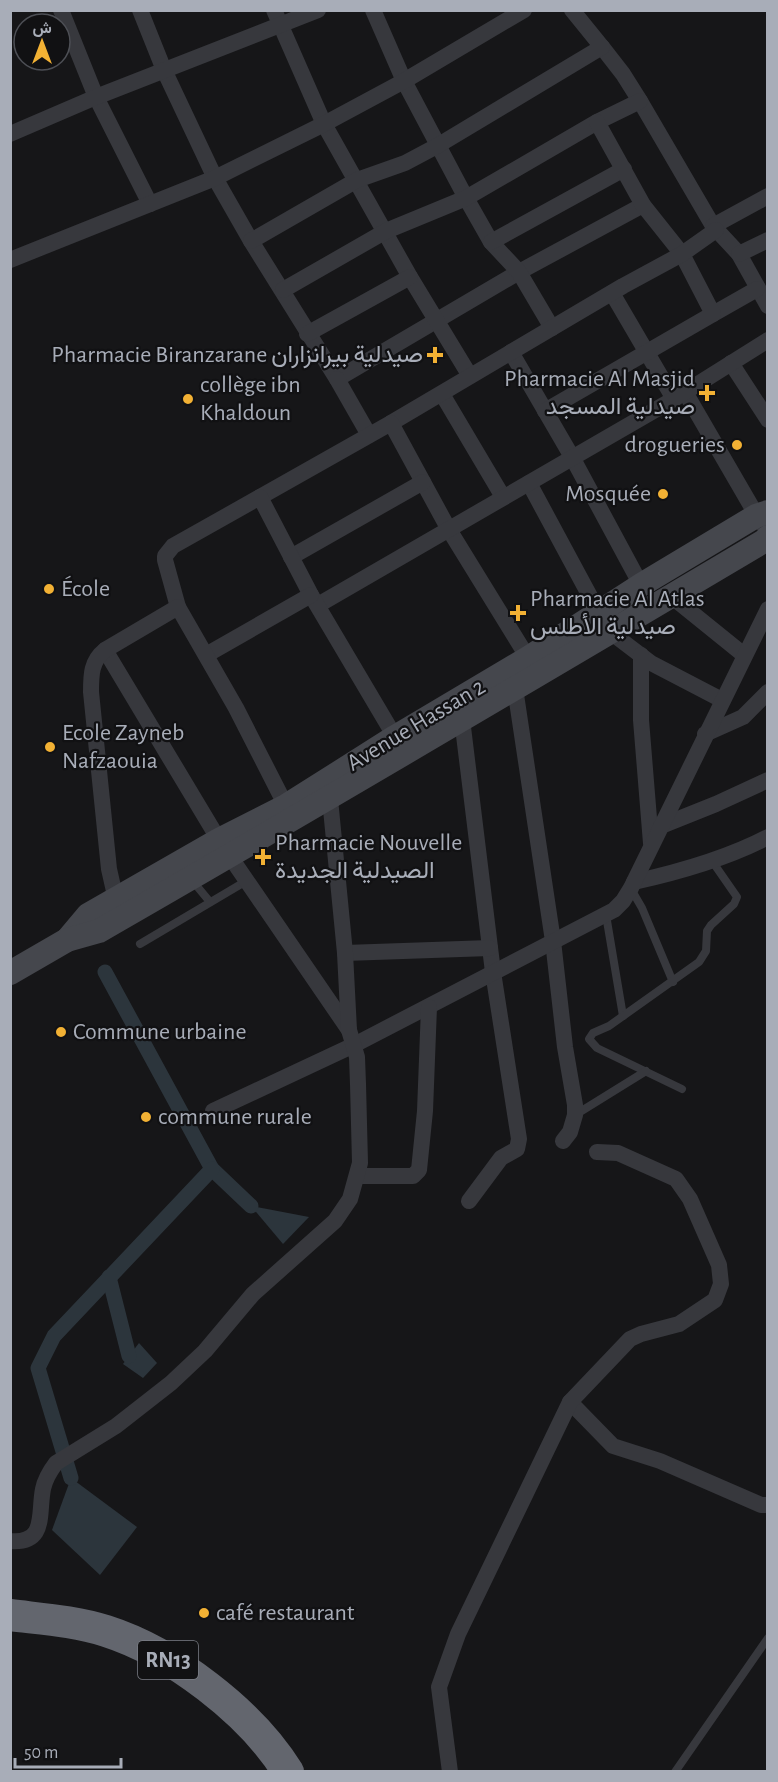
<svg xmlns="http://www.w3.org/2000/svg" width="778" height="1782" viewBox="0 0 778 1782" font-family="'Alegreya Sans',Vazirmatn,sans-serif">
	<rect width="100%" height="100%" fill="#161618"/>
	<!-- water -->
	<g fill="#2c353c">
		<polygon points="251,1206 309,1217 283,1244"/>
		<polygon points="139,1343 157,1363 143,1378 123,1364"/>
		<polygon points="71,1478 137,1527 100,1575 52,1530"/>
	</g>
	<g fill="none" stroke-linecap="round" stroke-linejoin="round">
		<!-- canal -->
		<g stroke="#2c353c" stroke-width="15">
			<polyline points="105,972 212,1169 251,1206"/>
			<polyline points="109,1277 129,1356"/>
			<polyline points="71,1478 38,1368 54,1336 212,1169"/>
		</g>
		<!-- lane -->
		<g stroke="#37383d" stroke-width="8">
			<polyline points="191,879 210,902"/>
			<polyline points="631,889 642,908 673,982"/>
			<polyline points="606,915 623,1016"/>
			<polyline points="140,944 248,880"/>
			<polyline points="682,1089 597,1048 589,1039 593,1033 609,1026 699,962 706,951 707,931 711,925 734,904 737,897 712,861"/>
			<polyline points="575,1115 646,1071"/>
			<polyline points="675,1772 768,1638"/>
		</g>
		<!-- street -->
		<g stroke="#37383d" stroke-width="16">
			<polyline points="61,10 96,97 150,204"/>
			<polyline points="140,10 164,70 215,178 251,241 337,379 519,272 643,205"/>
			<polyline points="274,10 324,124 410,277 470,376"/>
			<polyline points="373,10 404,81 466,198 491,242 519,272 552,328"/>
			<polyline points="602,47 623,74 640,101 713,226 739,254 768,306"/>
			<polyline points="10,134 96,97 318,10"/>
			<polyline points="713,226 768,196"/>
			<polyline points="251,241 357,180 405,163 437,146 602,47 572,10"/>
			<polyline points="491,242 624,169"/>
			<polyline points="739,254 768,240"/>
			<polyline points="10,260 215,178 324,124 404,81 524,10"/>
			<polyline points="283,290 386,231 466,198 597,122 640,101"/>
			<polyline points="612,293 674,399"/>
			<polyline points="713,314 757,289"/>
			<polyline points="307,334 410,277"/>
			<polyline points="511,352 572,457 641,585"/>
			<polyline points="731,363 768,420"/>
			<polyline points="337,379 369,435"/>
			<polyline points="685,392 761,523"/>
			<polyline points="442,394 503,497"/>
			<polyline points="545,411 713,314 682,254 643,205 597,122"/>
			<polyline points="391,423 623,286 682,254 716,230"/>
			<polyline points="529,483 599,613"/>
			<polyline points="260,497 391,423 448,528 528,658"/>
			<polyline points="291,557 423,482"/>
			<polyline points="671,596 744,655"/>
			<polyline points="318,605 674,399 768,340"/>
			<polyline points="178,607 165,560 165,556 173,546 260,497 311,595 395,737"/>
			<polyline points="609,631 651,663 722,700"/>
			<polyline points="105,650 219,840"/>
			<polyline points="206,655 311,595"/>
			<polyline points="641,655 641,720 651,843"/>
			<polyline points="515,688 553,941 565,1047 575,1105 575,1115 570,1132 563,1141"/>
			<polyline points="462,719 493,972 519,1139 517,1149 501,1158 469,1201"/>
			<polyline points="705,734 743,717 768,692"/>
			<polyline points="661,826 716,804 768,780"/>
			<polyline points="229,855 349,1030"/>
			<path d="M634,882C679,872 726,859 768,837"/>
			<path d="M116,900L109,869L91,692C91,675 91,661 105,650L178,607L236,708L286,806"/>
			<polyline points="345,953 490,948"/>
			<polyline points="213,1111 354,1045 614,910 623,901 631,888 768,609"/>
			<polyline points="357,1176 413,1176 419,1170 425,1111 429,1007"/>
			<polyline points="570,1402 613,1446 660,1461 761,1505 768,1505"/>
			<path d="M10,1541C47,1544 38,1514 43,1489C45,1479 50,1471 56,1463L116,1426L171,1383L205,1351L253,1294L335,1221L350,1199L360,1163L358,1084L357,1057L349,1030L345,953L330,799"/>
			<polyline points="450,1772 439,1687 458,1634 570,1402 630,1339 641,1334 679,1324 715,1300 721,1284 719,1265 690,1199 676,1179 618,1153 597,1152"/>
		</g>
		<!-- secondary -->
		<g stroke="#45474d" stroke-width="24">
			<polyline points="67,940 88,915 219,840 286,806 395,737 528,658 641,585 756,516 768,512"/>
			<path d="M10,973L67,940L99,931C322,803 543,672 764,541L768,537"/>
		</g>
		<!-- highway -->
		<path stroke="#63666e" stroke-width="32" d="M10,1615C42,1619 75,1621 106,1631C172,1652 251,1712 288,1772"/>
	</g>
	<!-- markers -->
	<g fill="#f2b134" stroke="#111113" stroke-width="2">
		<path d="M432 346h6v6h6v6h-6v6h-6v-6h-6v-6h6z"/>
		<path d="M704 384h6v6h6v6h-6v6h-6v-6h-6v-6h6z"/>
		<circle cx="188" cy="399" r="6"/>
		<circle cx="737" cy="445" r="6"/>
		<circle cx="663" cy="494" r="6"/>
		<circle cx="49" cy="589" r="6"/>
		<path d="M515 604h6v6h6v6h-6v6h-6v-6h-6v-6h6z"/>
		<circle cx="50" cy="747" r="6"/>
		<path d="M260 848h6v6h6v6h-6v6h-6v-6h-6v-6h6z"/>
		<circle cx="61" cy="1032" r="6"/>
		<circle cx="146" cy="1117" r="6"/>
		<circle cx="204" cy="1613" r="6"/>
	</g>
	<g text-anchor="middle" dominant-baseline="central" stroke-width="4.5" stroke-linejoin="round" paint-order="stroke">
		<!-- shield labels -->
		<rect fill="#111113" stroke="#7b7e86" stroke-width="1.5" x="138" y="1641" width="60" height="38" rx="4.5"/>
		<g font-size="22" font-weight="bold" fill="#a8adb8">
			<text x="168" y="1660">RN13</text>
		</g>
		<!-- poi labels -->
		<g font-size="24" fill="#a8adb8" stroke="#111113" text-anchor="start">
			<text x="423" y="355" text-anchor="end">Pharmacie Biranzarane صيدلية بيرانزاران</text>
			<text x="695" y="379" text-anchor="end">Pharmacie Al Masjid<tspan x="695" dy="28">صيدلية المسجد</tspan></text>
			<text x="200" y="385">collège ibn<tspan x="200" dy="28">Khaldoun</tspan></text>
			<text x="725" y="445" text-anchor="end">drogueries</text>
			<text x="651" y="494" text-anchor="end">Mosquée</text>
			<text x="61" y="589">École</text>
			<text x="530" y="599">Pharmacie Al Atlas<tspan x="530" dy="28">صيدلية الأطلس</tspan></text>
			<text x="62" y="733">Ecole Zayneb<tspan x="62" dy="28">Nafzaouia</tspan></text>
			<text x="275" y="843">Pharmacie Nouvelle<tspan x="275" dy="28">الصيدلية الجديدة</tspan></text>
			<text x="73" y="1032">Commune urbaine</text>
			<text x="158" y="1117">commune rurale</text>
			<text x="216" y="1613">café restaurant</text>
		</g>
		<!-- street labels -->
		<g font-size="24" fill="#a8adb8" stroke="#111113">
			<text transform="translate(416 725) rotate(-31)">Avenue Hassan 2</text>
		</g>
	</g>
	<!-- border -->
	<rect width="778" height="1782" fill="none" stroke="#a8adb8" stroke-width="24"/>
	<!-- north arrow -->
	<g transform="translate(42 42)"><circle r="28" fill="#111113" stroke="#4d4f55" stroke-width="1.5"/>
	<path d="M0-4.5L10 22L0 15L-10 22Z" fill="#f2b134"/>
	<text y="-9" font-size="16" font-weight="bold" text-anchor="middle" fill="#a8adb8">ش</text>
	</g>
	<!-- scale -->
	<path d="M15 1758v9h106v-9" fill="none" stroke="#a8adb8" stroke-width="3"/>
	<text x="24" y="1758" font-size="18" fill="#a8adb8" stroke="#111113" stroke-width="4.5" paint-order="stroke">50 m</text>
</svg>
